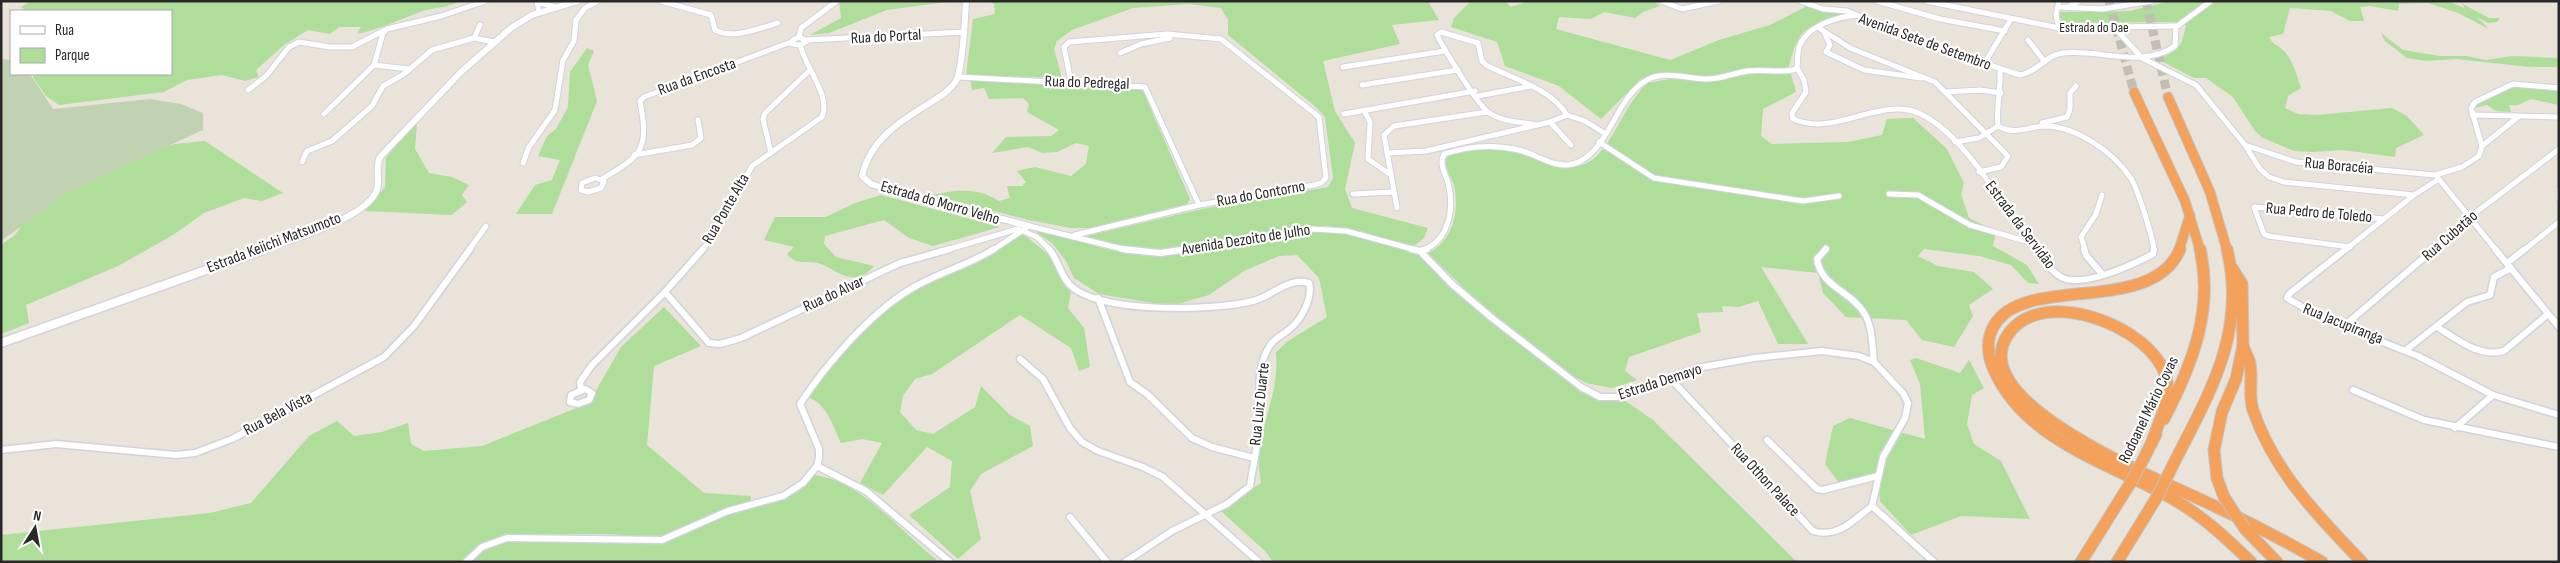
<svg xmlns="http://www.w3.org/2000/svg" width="2560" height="563" viewBox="0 0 2560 563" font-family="'Sofia Sans Condensed',sans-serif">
	<rect width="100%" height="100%" fill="#e9e3da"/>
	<!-- green -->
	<g fill="#afdd9a">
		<path d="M30,1H460C448,8 435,7 423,11C401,19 380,29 357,34L361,27H339L330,34L308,30L284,45L256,70L259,77L245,81L222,75L187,80L164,92L59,105L46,96L33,77L34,74H171V11H27L21,7Z"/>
		<polygon points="839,1 954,1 887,10 829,33 810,35 841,18"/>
		<polygon points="989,1 1428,1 1439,20 1392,25 1400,44 1323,61 1335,111 1355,143 1345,189 1352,208 1428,228 1424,238 1413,247 1364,232 1327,226 1292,228 1159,250 1122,247 1086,236 1202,209 1328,187 1333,178 1325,117 1317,108 1228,35 1228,20 1221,8 1189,4 1133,8 1072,30 1057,41 1054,49 1062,78 966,75 973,19 995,14 994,4"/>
		<path d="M1471,1H1505L1511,7L1528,1H1654L1660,6L1643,12L1635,18L1604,12L1591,19L1559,17L1556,29L1670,60L1719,40L1770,25L1807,6L1845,14C1807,27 1799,25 1789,67L1706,78L1659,75L1641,79L1601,119L1559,86L1505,66L1497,42L1451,27L1454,18Z"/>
		<path d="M2170,1H2447L2465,8L2461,3L2489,18H2500L2497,22L2488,23L2477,17L2489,29L2458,13L2428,3L2399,4L2398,11L2370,6L2360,7L2364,21H2350L2331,11L2290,8L2283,34L2269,37C2272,44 2278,45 2284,51C2293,60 2297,76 2301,88L2288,96L2285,108L2298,114L2316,115L2392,108L2407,116L2424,135L2396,148L2395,157L2342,150L2312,152L2294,151L2263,138L2255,131L2233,97L2206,78H2194L2156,58C2178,54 2182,46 2186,25L2175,22L2063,23L2060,18V12L2130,11Z"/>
		<polygon points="2381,33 2403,50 2440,56 2466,56 2486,60 2513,56 2559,58 2559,67 2530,67 2456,59 2426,61 2407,58 2385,41"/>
		<polygon points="587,48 594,51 588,65 597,101 552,214 516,214 535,185 552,180 560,160 538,156 547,136 556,129 568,107 570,72"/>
		<path d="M1747,74H1791L1796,92L1763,109L1761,136L1772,144L1848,142L1882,135L1887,119L1913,118L1947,149L1964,183L1961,194L1969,218L1996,231L1993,246L2027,265L2039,284L2028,283L2011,265L1979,256L1924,249L1918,256L1938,266L1974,272L1993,289L1969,305L1973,316L1954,347L1922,340L1906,320L1846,317L1823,293L1818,273L1761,267L1808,344H1778L1758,301L1739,307L1722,306L1723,312L1697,313L1701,332L1629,357L1625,371L1637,380L1612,388L1586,383L1568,373L1476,300L1428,253C1453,242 1460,210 1454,185C1451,176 1442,165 1448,156C1468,148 1499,148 1520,154C1544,160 1564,176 1589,162C1612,149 1626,100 1648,83L1669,79L1716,81Z"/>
		<path d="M970,79L1139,88L1143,91L1190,199L1187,204L1089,228H1071L1029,220L933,195C956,189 979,188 999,201L1010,198L1007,186H1022L1026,182L1017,171L1035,167L1071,176L1086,164L1089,146L1076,143L1057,152L1042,153L1028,147L992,153L1006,137L1051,136L1059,130L1027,112L1029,104L1023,98L989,99L984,88L972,90Z"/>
		<polygon points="2511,85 2546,87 2559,92 2559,105 2531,99 2518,105 2509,105 2511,112 2496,111 2487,105 2475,108 2477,104"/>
		<polygon points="413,123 417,124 415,149 429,173 452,177 469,185 462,195 467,202 452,215 365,211 385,187 386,158"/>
		<polygon points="205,141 283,193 262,201 244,198 204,213 173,235 118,266 26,305 29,323 1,334 1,245 15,235 37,203 119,161 175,144"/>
		<path d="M881,195L1000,227L933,246L909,238L884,220L825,236L824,244L836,257L874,266C868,273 860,279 851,277C839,276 829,266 818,263C805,260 796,266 787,254L794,247L764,240L775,217H826L855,203Z"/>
		<path d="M1036,229C1077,239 1118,257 1160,256L1312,232L1346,233L1417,253L1469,303L1578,389L1599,400H1624L1653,420L1797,562H1273L1266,552L1221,511L1261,483C1260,472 1257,458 1259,448C1266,414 1279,387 1276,352L1288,341L1327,317L1319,278L1297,255L1279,256L1244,271L1209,295L1171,306L1099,294L1074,278L1066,261L1052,243L1037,233Z"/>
		<path d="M1023,234L1048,254L1071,292L1068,308L1084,328L1090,367L1079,371L1071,348L1020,315L932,374L915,379L903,396L900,412L916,430L933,434L975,407L981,386L1010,415L1030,426L1033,446L981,474L970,491L981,539L958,559L909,515L950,487L952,461L927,447L883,495L860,483L882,443L862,439L841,443C833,426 827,403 807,397L869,324L887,308L919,286L996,252Z"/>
		<path d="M664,307L701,346L654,366L647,445L704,493L751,496V502L727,508L662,537L605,534H508C488,539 476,549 461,562H1V535L210,513L251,503L309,436L337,421L354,436L382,432L408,423L411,444L424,451L482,446L589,403L621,347Z"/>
		<polygon points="1916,358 1960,373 1969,360 1984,388 1972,395 1967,424 1974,444 2001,461 2030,519 1961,516 1911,535 1880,501 1878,479 1864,476 1839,483 1825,464 1833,426 1850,418 1925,439 1920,384 1910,360"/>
		<path d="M815,475C862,481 902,533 939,562H470L485,549L507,541L662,543L729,513L784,499L798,492Z"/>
	</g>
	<!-- cemetery -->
	<polygon fill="#c1d2b2" points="1,59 11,60 11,74 30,74 53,109 150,99 181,104 203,113 203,130 70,191 1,241"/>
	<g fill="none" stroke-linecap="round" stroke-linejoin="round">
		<!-- highway-tunnel -->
		<g stroke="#c2beb6" stroke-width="9" stroke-dasharray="9 4.5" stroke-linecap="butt">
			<polyline points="2109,1 2134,92"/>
			<polyline points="2146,1 2168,97"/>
		</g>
		<!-- street-far1 casing -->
		<g stroke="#d0d2e0" stroke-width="7">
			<g id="street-far1">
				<path d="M661,1L711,15L715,30C734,40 759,28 778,23"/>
				<polyline points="1661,1 1682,9 1719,1"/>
				<path d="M1800,1L1823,9L1847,11L1934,47L2020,75C2038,72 2045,55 2063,53C2100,49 2143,69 2175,46L2176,27L2211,1"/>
				<polyline points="1877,1 1940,19 2005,31"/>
				<polyline points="1926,1 2059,28 2178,26"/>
				<polyline points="2059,1 2056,15 2059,28"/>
				<polyline points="2058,7 2103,9 2152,1"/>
				<polyline points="2068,7 2079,1"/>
				<polyline points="539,12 537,2 555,7"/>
				<polyline points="2114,27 2142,58 2196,85 2245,145 2260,169 2269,177 2284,182 2414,195"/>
				<polyline points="1819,28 1850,48 1935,82 2008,156 2001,167 1979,172"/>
				<polyline points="1825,34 1830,45 1826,52 1864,70 1921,78"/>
				<polyline points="799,37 801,28 837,1"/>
				<polygon points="799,37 807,41 800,45 792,44 793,40"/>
				<polyline points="474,38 494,42"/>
				<polyline points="807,40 965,32"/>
				<polyline points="2028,40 2045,62"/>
				<polyline points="1120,53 1141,44 1170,38"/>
				<polyline points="1984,64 2011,19"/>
				<polyline points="374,65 409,69"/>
				<polyline points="1343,67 1445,51"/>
				<path d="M1797,68L1804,80L1806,92L1792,113L1793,119C1821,131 1847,118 1875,112C1887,109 1900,107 1913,111C1962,127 2005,210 2036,250"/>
				<path d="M2000,70C2001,89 1996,107 1998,126C2016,136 2028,126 2046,126C2077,127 2113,152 2130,177C2137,186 2153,238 2154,250"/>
				<polyline points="959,77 1145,87 1199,205"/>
				<polyline points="1071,82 1064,47 1069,42 1167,34 1221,39 1319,117 1326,178 1321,183 1314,185 1199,205 1075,235"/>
				<polyline points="1362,85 1458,70"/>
				<polyline points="248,90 266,76 289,47 299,42 330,47 352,47 385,30"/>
				<polyline points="1945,92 1980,90 2001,93"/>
				<polyline points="1478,96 1531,86"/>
				<polyline points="1364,110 1370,122 1368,159 1391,175"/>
				<polyline points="324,114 374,65 383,33 387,29 441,16 486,1"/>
				<polyline points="1344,114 1475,91"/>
				<polyline points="2472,115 2559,117"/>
				<polyline points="1550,122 1571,145"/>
				<polyline points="2042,123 2067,117 2070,109 2070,93 2076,86"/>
				<path d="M1536,125C1521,122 1501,122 1488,112C1477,104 1444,49 1437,35L1441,32L1478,43L1482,61L1486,65C1513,79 1550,88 1567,115"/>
				<polyline points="1599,142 1654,178 1803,201 1839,196"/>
				<polyline points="1955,142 1979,138 1998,126"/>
				<polyline points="2245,145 2296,162 2435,175 2462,167 2479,156 2482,146 2471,108 2475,102 2513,84 2559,88"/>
				<polyline points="2482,146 2518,117"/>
				<polyline points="771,153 763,119 765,113 809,71"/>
				<polyline points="1387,153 1426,151 1550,122 1567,115 1585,121 1604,133"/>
				<polyline points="634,155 692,145 701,138 698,120"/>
				<polyline points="302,162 307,151 332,141 372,106 383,86 404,74 432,50 474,38 480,25"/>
				<polyline points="523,163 529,147 555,110 563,60 574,41 576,20 585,8 598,1"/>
				<polygon points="595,178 604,181 601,188 588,192 581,190 582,183"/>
				<polyline points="2438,178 2496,250"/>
				<path d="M602,179C643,155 649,149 640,101L644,97L791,42"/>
				<polyline points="2559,189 2559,199"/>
				<polyline points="1353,194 1394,192"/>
				<polyline points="1889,194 1918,195 1970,225 2032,243"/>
				<polyline points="1397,208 1384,135 1394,126 1487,112"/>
				<polyline points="2350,247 2268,236 2264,234 2254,207 2383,219"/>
				<polyline points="469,250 486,226"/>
				<path d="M702,250L713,237L752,166L822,117C831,95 806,69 800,45"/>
				<polyline points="946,250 1018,229 1037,237 1050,250"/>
				<polyline points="993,250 1029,226 1127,250"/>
				<polyline points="1180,250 1312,229 1346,231 1416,250"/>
				<path d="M1423,250C1448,241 1454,211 1449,187C1447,175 1438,166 1444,154C1468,146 1494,144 1519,150C1536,154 1555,169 1573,164C1609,154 1615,97 1647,80C1664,70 1688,79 1707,79C1721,79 1734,73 1748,71C1763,69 1778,73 1793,70L1797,68C1798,60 1797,52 1800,45C1808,25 1838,17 1857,15"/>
				<polyline points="1825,250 1826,248"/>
				<polyline points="2085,250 2081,237 2096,214 2102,195"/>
				<polyline points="2345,250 2414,195 2439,179"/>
				<polyline points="2432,250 2470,217 2559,149"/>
				<polyline points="2524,250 2559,222"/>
			</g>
		</g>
		<!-- street casing -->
		<g stroke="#d0d2e0" stroke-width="9">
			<g id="street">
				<path d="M1049,249C1058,259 1060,275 1070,285C1098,314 1215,311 1253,301C1273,296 1287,277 1309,283C1313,297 1302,318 1292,327C1286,333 1276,337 1271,344C1254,367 1261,399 1259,426C1258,446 1253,466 1250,486L1227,504L1172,531L1125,562"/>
				<polyline points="1122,249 1160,253 1188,249"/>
				<polyline points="1411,249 1420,251 1453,285 1492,318 1581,387 1600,397 1622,397 1697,368 1754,358 1822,351 1859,356 1874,362 1903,393 1908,403 1905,418 1883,457 1872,506"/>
				<path d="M1826,249L1817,259C1821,287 1851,291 1864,313C1873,327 1872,346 1874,362"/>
				<path d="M2035,249C2042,257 2051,272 2061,277C2082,289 2134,264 2153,254L2154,249"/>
				<polyline points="2084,249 2086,255 2102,274"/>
				<polyline points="2346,249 2289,294 2287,298 2324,319 2418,356 2493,395"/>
				<polyline points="2495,249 2559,327"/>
				<polyline points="1420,251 1427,249"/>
				<polyline points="2507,263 2525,249"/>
				<polyline points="665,292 709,343 720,344 741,338 900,263 950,249"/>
				<polyline points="1098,298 1130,382 1147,394 1192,438 1212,447 1254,458"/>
				<polyline points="2344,326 2434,249"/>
				<path d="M2437,327C2457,339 2479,358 2504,351L2548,314"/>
				<polyline points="2406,350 2467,302 2490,295 2494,277 2511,268"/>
				<polyline points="1020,359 1043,379 1070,428 1082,442 1098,451 1143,467 1163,477 1259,562"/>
				<path d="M1670,378L1813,531C1837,539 1854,520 1872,506"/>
				<polygon points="585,389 592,393 589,400 578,404 570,402 571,395"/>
				<polyline points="581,390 580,382 592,365 665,292 703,249"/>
				<polyline points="2353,390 2424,420 2559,447"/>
				<polyline points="2455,428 2493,395 2559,415"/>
				<polyline points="1767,440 1817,489 1823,490 1878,476"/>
				<polyline points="1,450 56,444 176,455 195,453 232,439 384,357 414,326 470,249"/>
				<polyline points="817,466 866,491 950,562"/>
				<polyline points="1872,506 1934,562"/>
				<polyline points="1070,517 1107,562"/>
				<path d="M466,562L482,547L507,538L662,540L728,511L783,496L803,483L817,466L819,458V449L800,404C826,364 875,307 918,285C943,271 971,264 994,249"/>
			</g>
		</g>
		<!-- secondary-far1 casing -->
		<g stroke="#d0d2e0" stroke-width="8">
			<g id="secondary-far1">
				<path d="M966,1C965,17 963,69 956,81C950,91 939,97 930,103C900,121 870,140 862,176L871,184L891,190L1029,226"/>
				<path d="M262,250C290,240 360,220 375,194C382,183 374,169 380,157L461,72L511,28L532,15L578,1"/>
			</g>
		</g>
		<!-- secondary casing -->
		<g stroke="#d0d2e0" stroke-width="11">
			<polyline id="secondary" points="1,343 265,249"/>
		</g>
		<!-- highway-far1 casing -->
		<g stroke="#c3c3c3" stroke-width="11">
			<g id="highway-far1">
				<polyline points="2134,92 2185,201 2200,250"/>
				<polyline points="2168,97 2210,192 2227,250"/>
				<polyline points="2179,250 2190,215"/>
			</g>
		</g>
		<!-- highway casing -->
		<g stroke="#c3c3c3" stroke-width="13">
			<g id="highway">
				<path d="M2180,249C2153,316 2026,274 1995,324C1986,338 1987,355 1994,370C2026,443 2115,464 2178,502C2205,518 2228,540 2251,562"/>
				<path d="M2243,346C2245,352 2249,358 2250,364C2253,380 2248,394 2253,410C2274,472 2318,516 2362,562"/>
				<path d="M2164,419C2192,365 2214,310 2200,249"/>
				<path d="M2153,439C2159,421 2172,397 2166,377C2152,326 2040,283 2007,336C1964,404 2166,482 2208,503C2247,521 2285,541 2322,562"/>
				<polyline points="2144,458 2156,434"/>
				<path d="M2169,473C2206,398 2248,336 2227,249"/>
				<polyline points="2224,497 2217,478 2214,450 2222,412 2236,379 2243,346 2242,284 2232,268"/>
				<polyline points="2245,529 2277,562"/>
				<polyline points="2081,562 2131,482"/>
				<polyline points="2117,562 2157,497"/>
			</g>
		</g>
		<!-- street-far1 -->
		<use href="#street-far1" stroke="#fff" stroke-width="5"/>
		<!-- street -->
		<use href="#street" stroke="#fff" stroke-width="6"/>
		<!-- secondary-far1 -->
		<use href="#secondary-far1" stroke="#fff" stroke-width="6"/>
		<!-- secondary -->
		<use href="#secondary" stroke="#fff" stroke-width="8"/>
		<!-- highway-far1 -->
		<use href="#highway-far1" stroke="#f3a15b" stroke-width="9"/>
		<!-- highway -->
		<use href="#highway" stroke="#f3a15b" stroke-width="11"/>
		<!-- highway-bridge casing -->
		<g stroke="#c3c3c3" stroke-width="13" stroke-linecap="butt">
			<g id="highway-bridge">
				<polyline points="2131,482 2144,458"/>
				<polyline points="2157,497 2169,473"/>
				<polyline points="2224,497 2245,529"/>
			</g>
		</g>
		<!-- highway-bridge -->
		<use href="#highway-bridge" stroke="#f3a15b" stroke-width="11"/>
	</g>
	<g text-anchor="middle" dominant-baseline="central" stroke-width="4.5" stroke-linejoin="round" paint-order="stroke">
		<!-- far-street labels -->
		<g font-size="14" fill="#282828" stroke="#fff">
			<text x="2094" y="27">Estrada do Dae</text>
		</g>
		<!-- street labels -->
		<g font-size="16" fill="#282828" stroke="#fff">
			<text transform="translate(886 37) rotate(-3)">Rua do Portal</text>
			<text transform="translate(1925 42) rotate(20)">Avenida Sete de Setembro</text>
			<text transform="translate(697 77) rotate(-20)">Rua da Encosta</text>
			<text transform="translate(1087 83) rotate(2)">Rua do Pedregal</text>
			<text transform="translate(2339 166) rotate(5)">Rua Boracéia</text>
			<text transform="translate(1261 194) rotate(-10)">Rua do Contorno</text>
			<text transform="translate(940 203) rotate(16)">Estrada do Morro Velho</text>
			<text transform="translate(726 209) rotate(-60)">Rua Ponte Alta</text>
			<text transform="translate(2319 213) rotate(5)">Rua Pedro de Toledo</text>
			<text transform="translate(2020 225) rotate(53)">Estrada da Servidão</text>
			<text transform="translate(2450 236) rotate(-41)">Rua Cubatão</text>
			<text transform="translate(1246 240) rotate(-9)">Avenida Dezoito de Julho</text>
			<text transform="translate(274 243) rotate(-21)">Estrada Keiichi Matsumoto</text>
			<text transform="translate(834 294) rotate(-25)">Rua do Alvar</text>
			<text transform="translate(2343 324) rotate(22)">Rua Jacupiranga</text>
			<text transform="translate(1660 382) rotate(-18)">Estrada Demayo</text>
			<text transform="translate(1260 404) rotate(-84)">Rua Luiz Duarte</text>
			<text transform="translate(2149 410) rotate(-64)">Rodoanel Mário Covas</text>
			<text transform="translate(278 414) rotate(-28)">Rua Bela Vista</text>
			<text transform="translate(1765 480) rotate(47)">Rua Othon Palace</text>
		</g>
	</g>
	<!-- border -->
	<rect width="2560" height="563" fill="none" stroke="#282828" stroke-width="5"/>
	<!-- legend -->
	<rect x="10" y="10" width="162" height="65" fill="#ffffff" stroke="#a9a9a9"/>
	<rect x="20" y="26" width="25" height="8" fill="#ffffff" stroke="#a9a9a9"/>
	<text x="55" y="35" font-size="15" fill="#282828">Rua</text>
	<rect x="20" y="48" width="25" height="15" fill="#afdd9a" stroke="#a9a9a9"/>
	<text x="55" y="60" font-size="15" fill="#282828">Parque</text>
	<!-- north arrow -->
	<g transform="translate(35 528) rotate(11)" stroke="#ffffff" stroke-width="4" paint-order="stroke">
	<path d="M0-4L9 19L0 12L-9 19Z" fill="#282828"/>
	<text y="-8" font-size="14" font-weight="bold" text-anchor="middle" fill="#282828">N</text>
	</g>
</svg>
